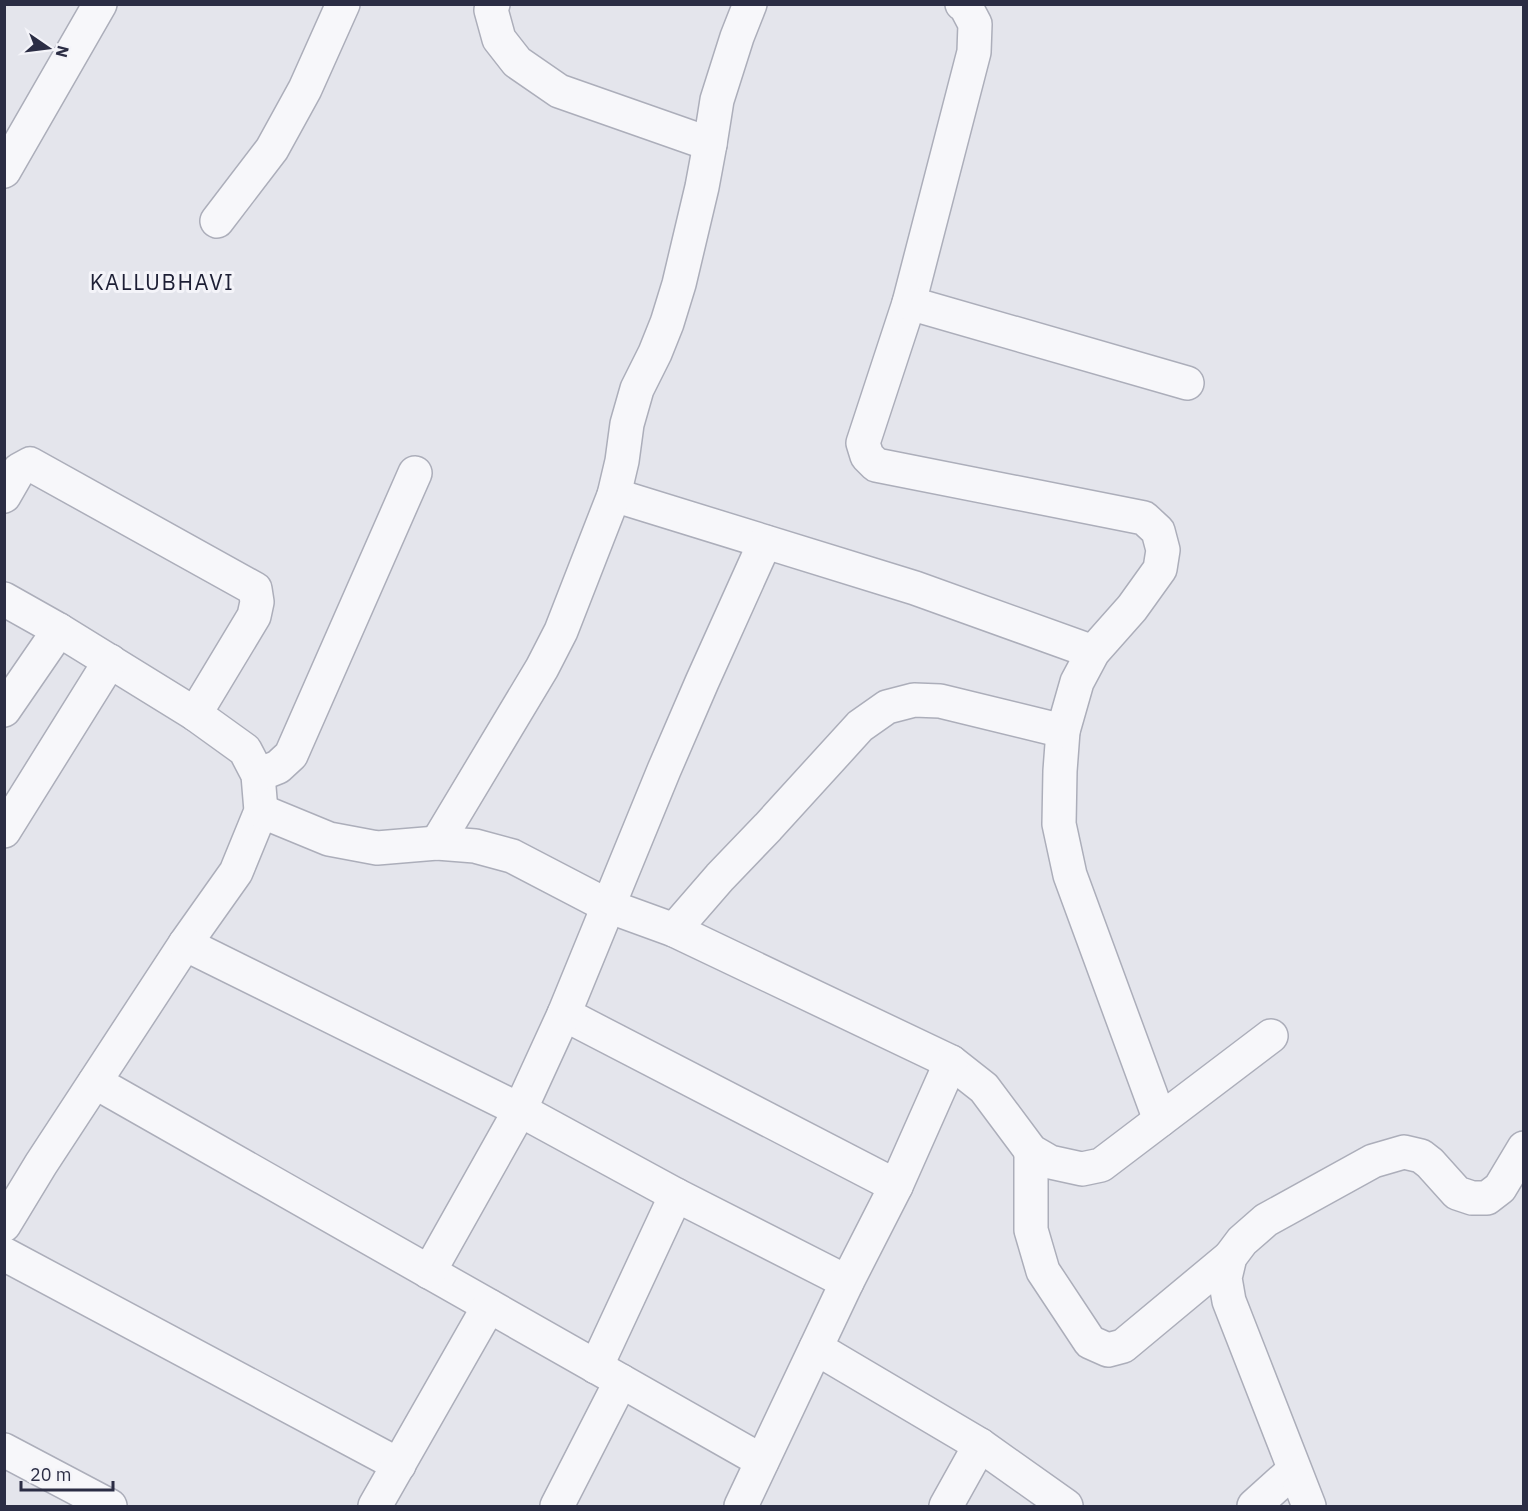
<svg xmlns="http://www.w3.org/2000/svg" width="1528" height="1511" viewBox="0 0 1528 1511" font-family="'IBM Plex Sans',sans-serif">
	<rect width="100%" height="100%" fill="#e4e5ec"/>
	<g fill="none" stroke-linecap="round" stroke-linejoin="round">
		<!-- minor casing -->
		<g stroke="#acaeba" stroke-width="36">
			<g id="minor">
				<polyline points="493,4 491,10 499,39 517,62 559,91 710,144"/>
				<polyline points="962,4 965,5 975,24 974,52 909,303 863,443 867,456 876,465 1144,518 1158,531 1163,550 1160,569 1132,608 1093,652 1077,682 1063,731 1060,771 1059,824 1070,875 1160,1120"/>
				<polyline points="4,171 100,4"/>
				<polyline points="217,221 272,149 305,89 343,4"/>
				<polyline points="909,303 1187,383"/>
				<polyline points="614,495 915,588 1093,652"/>
				<polyline points="4,496 19,470 30,464 255,589 257,602 254,616 195,714"/>
				<polyline points="4,599 59,630 195,714 245,750 258,775 261,811 236,872 185,944 41,1164 4,1225"/>
				<polyline points="4,710 59,630"/>
				<polyline points="258,775 278,767 291,755 415,473"/>
				<polyline points="261,811 329,839 377,848 437,843 475,846 512,856 608,906 674,930 951,1062 984,1088 1031,1151 1050,1162 1082,1169 1101,1165 1271,1036"/>
				<polyline points="4,831 110,661"/>
				<polyline points="437,843 542,668 561,631 614,495 622,461 627,424 637,389 655,353 667,323 679,284 702,187 710,144 717,100 737,37 750,4"/>
				<polyline points="674,930 720,877 768,827 860,726 887,707 914,700 940,701 1063,731"/>
				<polyline points="185,944 520,1110 676,1195 847,1282"/>
				<polyline points="564,1014 896,1186"/>
				<polyline points="95,1082 762,1461"/>
				<polyline points="1031,1151 1031,1230 1043,1271 1090,1342 1108,1350 1123,1346 1230,1257"/>
				<polyline points="4,1254 399,1465"/>
				<polyline points="429,1272 520,1110 564,1014 664,770 702,682 765,542"/>
				<polyline points="816,1348 980,1445 1066,1506"/>
				<polyline points="596,1367 676,1195"/>
				<polyline points="4,1450 110,1506"/>
				<polyline points="375,1506 489,1306"/>
				<polyline points="557,1506 621,1381"/>
				<polyline points="741,1506 847,1282 896,1186 951,1062"/>
				<polyline points="946,1506 980,1445"/>
				<polyline points="1254,1506 1294,1470"/>
				<polyline points="1309,1506 1229,1301 1225,1278 1230,1257 1242,1241 1266,1220 1373,1161 1404,1152 1421,1156 1430,1163 1457,1193 1472,1198 1487,1198 1500,1188 1524,1148"/>
			</g>
		</g>
		<!-- minor -->
		<use href="#minor" stroke="#f7f7fa" stroke-width="33"/>
	</g>
	<g text-anchor="middle" dominant-baseline="central" stroke-width="6" stroke-linejoin="round" paint-order="stroke">
		<!-- quarter labels -->
		<g font-size="22" letter-spacing="1.5" fill="#1d1f35" stroke="#f4f4f9">
			<text x="162" y="281">KALLUBHAVI</text>
		</g>
	</g>
	<!-- border -->
	<rect width="1528" height="1511" fill="none" stroke="#2b2d44" stroke-width="12"/>
	<!-- north arrow -->
	<g transform="translate(48 48) rotate(104)" stroke="#f4f4f9" stroke-width="4.5" paint-order="stroke">
	<path d="M0-4.5L10 22L0 15L-10 22Z" fill="#2b2d44"/>
	<text y="-9" font-size="16" font-weight="bold" text-anchor="middle" fill="#2b2d44">N</text>
	</g>
	<!-- scale -->
	<path d="M21 1481v9h92v-9" fill="none" stroke="#2b2d44" stroke-width="3"/>
	<text x="30" y="1481" font-size="18" fill="#2b2d44" stroke="#f4f4f9" stroke-width="4.5" paint-order="stroke">20 m</text>
</svg>
